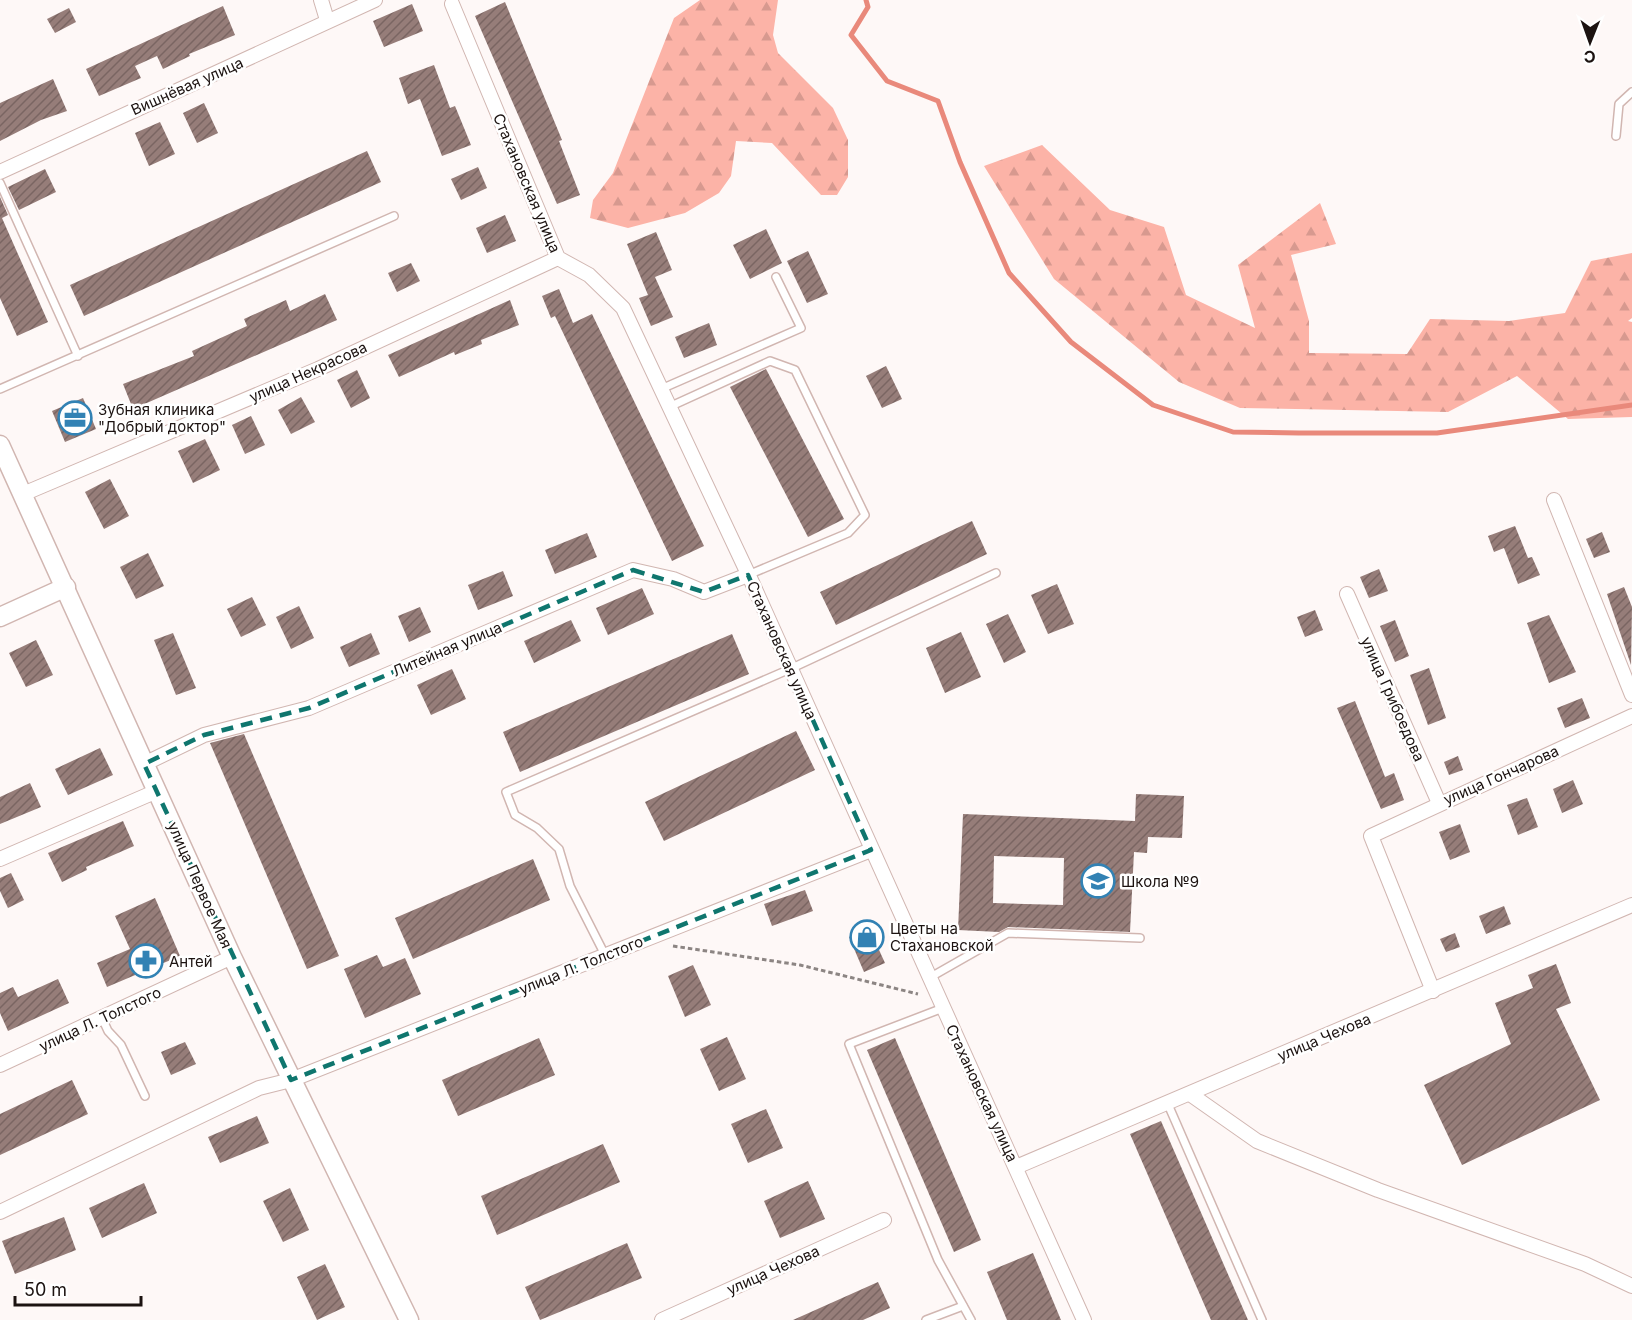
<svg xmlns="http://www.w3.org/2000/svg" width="1632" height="1320" viewBox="0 0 1632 1320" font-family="Inter,sans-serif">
	<defs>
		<pattern id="forest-firs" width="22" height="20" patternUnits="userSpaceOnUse" patternTransform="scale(1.5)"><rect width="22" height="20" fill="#fcb3a7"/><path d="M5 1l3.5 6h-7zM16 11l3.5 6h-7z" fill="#d7998f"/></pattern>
		<pattern id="building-hatch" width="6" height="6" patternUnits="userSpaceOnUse" patternTransform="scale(1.5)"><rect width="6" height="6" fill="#967d79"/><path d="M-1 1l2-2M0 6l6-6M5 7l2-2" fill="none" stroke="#7a6562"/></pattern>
	</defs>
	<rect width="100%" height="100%" fill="#fef8f7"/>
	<!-- forest -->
	<g fill="url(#forest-firs)">
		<polygon points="700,0 778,0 773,35 778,53 833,108 848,140 848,177 837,195 821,195 772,143 736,141 731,176 719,193 685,213 628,228 590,218 593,200 613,173 674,18"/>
		<polygon points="1042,145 1110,210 1164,227 1186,295 1255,328 1238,265 1320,203 1336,244 1291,255 1309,321 1309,353 1407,354 1430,319 1509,321 1565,313 1591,261 1632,253 1632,318 1628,321 1632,322 1632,417 1568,419 1517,376 1448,412 1240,408 1179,382 1054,279 984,166"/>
	</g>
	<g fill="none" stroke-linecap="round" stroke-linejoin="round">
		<!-- stream -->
		<polyline stroke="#e9897b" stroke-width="5" points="866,0 868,7 851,35 887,81 938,101 960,162 1009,273 1071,342 1153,405 1233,432 1299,433 1437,433 1632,405"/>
	</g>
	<!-- building -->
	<g fill="url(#building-hatch)" fill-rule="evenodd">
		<polygon points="505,2 562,140 559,141 580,195 557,204 475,16"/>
		<polygon points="412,4 423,31 384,47 373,21"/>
		<polygon points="223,6 235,35 189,54 190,56 163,69 157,56 135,66 141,78 99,96 86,69"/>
		<polygon points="69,8 76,22 55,33 47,19"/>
		<polygon points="434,65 450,108 455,106 471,145 442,156 420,99 408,104 399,78"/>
		<polygon points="53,79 67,111 41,120 0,141 0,103"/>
		<polygon points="204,103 218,133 197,143 183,113"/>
		<polygon points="160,122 175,154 149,166 135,133"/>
		<polygon points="367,151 381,182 84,316 70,285"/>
		<polygon points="478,167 487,188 461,200 451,179"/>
		<polygon points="45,169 56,192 19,210 8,187"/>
		<polygon points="0,197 8,215 2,218 48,322 17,336 0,298"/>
		<polygon points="505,215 516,241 487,253 476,228"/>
		<polygon points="766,229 782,263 750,279 733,245"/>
		<polygon points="656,232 672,270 655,277 673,317 651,326 639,298 648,295 627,244"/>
		<polygon points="808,251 828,294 807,303 787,261"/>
		<polygon points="411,263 420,281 397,292 388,273"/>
		<polygon points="559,289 573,323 592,314 704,546 672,561 555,316 551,318 542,296"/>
		<polygon points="325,294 337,320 133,409 123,384 194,356 192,351 247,326 244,319 286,300 290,311"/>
		<polygon points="510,300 519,325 481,340 482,344 455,355 454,352 399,377 388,355"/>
		<polygon points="709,323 717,345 684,358 675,337"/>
		<polygon points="886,366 902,399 882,408 866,376"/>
		<polygon points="766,369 844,519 808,537 730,387"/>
		<polygon points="357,370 370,398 351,408 337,380"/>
		<polygon points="301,397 315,422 291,434 278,410"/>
		<polygon points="83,398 96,429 65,442 52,411"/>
		<polygon points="251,416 265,445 245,454 232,425"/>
		<polygon points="205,439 220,470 193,483 178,451"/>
		<polygon points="110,479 129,516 104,529 85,492"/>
		<polygon points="972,521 987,554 836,625 820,592"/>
		<polygon points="1515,526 1528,558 1532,557 1540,575 1518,584 1504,548 1494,552 1488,536"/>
		<polygon points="1602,532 1610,552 1594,558 1586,539"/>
		<polygon points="587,533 597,557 555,574 545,550"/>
		<polygon points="148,553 164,586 136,599 120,567"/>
		<polygon points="1379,569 1388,591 1369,598 1360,577"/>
		<polygon points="503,571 513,596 478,610 468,585"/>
		<polygon points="1057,584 1074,624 1048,634 1031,595"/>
		<polygon points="1624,587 1632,607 1631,665 1607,594"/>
		<polygon points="642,588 654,614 608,635 596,608"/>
		<polygon points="252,597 266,625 241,637 227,609"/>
		<polygon points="299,606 314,638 291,649 276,617"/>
		<polygon points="420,607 431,632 409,642 398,616"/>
		<polygon points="1315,610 1323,630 1305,637 1297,617"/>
		<polygon points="1008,614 1026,652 1004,663 986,624"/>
		<polygon points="1549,615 1576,672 1549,683 1527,623"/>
		<polygon points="571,620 581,641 534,663 524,641"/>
		<polygon points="1395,620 1409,656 1395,662 1380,626"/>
		<polygon points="961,632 981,677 945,693 926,648"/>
		<polygon points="173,633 196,688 176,695 154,640"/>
		<polygon points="371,633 380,654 349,667 340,647"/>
		<polygon points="732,634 749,674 520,772 503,732"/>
		<polygon points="36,640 53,675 26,687 9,653"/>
		<polygon points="1429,668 1446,718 1428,725 1410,675"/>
		<polygon points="452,669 466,699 431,715 417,685"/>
		<polygon points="1582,698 1590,718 1565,728 1557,708"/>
		<polygon points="1355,701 1385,777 1394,773 1404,800 1381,809 1337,708"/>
		<polygon points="796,731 815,770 664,841 645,802"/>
		<polygon points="244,734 339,956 307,969 210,743"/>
		<polygon points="100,748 113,775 68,795 55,769"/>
		<polygon points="1458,756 1463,770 1449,775 1444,762"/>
		<polygon points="1573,780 1583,804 1562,813 1553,789"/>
		<polygon points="30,783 41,807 0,824 0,797"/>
		<path d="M1136,794L1184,796L1182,838L1148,837L1147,853L1134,852L1130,932L1008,927L999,932L958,930L963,814L1135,821ZM994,856L1064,858L1063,905L993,903Z"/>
		<polygon points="1527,798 1538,827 1518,835 1507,805"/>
		<polygon points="123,821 134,846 86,867 87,870 62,882 48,853"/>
		<polygon points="1460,824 1470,852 1450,860 1439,832"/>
		<polygon points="533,859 550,900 413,959 395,918"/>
		<polygon points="11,873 24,900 8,908 0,891 0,878"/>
		<polygon points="805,890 813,911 772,926 764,904"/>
		<polygon points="155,898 180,956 107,987 97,963 130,949 115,916"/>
		<polygon points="1504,906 1511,924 1486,934 1479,916"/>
		<polygon points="869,928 885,963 864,972 849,937"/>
		<polygon points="1455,933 1460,947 1446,952 1440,939"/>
		<polygon points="377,955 383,967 405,958 421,994 365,1018 344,969"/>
		<polygon points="1556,964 1571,1003 1556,1009 1600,1100 1462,1165 1424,1085 1511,1044 1495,1003 1533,988 1528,975"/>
		<polygon points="693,965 711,1005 685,1017 668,976"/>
		<polygon points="58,979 69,1003 8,1031 0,1013 0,993 13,987 18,997"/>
		<polygon points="727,1037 746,1079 719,1091 700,1049"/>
		<polygon points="539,1038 555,1075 458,1116 442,1080"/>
		<polygon points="895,1038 981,1240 954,1252 867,1050"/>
		<polygon points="185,1042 196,1064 171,1075 161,1052"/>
		<polygon points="72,1080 88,1114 0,1155 0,1114"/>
		<polygon points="766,1109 783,1148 748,1163 731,1124"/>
		<polygon points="257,1116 269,1143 220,1163 208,1137"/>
		<polygon points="1161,1121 1248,1320 1211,1320 1130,1134"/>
		<polygon points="603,1144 620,1182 497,1235 481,1196"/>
		<polygon points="808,1181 825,1219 780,1238 764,1201"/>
		<polygon points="144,1183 157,1213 102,1238 89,1208"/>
		<polygon points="290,1188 309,1230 283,1242 263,1201"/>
		<polygon points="64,1217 76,1250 15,1274 2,1241"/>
		<polygon points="627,1243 642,1278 540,1320 525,1287"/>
		<polygon points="1033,1253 1061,1320 1007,1320 987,1272"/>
		<polygon points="325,1264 345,1307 317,1320 297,1277"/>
		<polygon points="878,1282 890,1308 863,1320 793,1320"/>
	</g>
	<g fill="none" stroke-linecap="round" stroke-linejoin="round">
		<!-- lane casing -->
		<g stroke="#d1b6b1" stroke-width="10">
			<g id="lane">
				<polyline points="1616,136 1619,104 1632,92"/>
				<polyline points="0,183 78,356"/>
				<polyline points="0,389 394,216"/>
				<polyline points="661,389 801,328 776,277"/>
				<polyline points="669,407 770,361 795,370 865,515 848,533 748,575"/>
				<polyline points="605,955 570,886 559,849 537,828 515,815 506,792 790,669 996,573"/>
				<polyline points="929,978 1008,933 1140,938"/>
				<polyline points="943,1008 849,1044 938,1260 971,1320"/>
				<polyline points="102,1018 108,1031 121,1045 145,1096"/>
				<polyline points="1167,1102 1262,1320"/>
				<polyline points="926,1320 963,1306"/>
			</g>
		</g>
		<!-- street casing -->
		<g stroke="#d1b6b1" stroke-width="16">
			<g id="street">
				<polyline points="321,0 327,20"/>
				<polyline points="452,4 558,258 589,275 623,308 750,578 1084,1320"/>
				<polyline points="0,172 375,0"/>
				<polyline points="23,494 318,369 558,258"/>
				<polyline points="1554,500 1632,695"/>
				<polyline points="1347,594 1439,803"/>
				<polyline points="144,764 204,735 309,708 633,570 673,579 704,592 748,575"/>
				<polyline points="0,859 157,791"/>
				<polyline points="1433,991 1371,836 1632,716"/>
				<polyline points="0,1065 232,957"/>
				<polyline points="1190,1094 1257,1141 1378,1190 1585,1264 1632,1286"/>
				<polyline points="1016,1167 1632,905"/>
				<polyline points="0,1212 259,1088 291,1080 871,850"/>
				<polyline points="662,1320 884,1220"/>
			</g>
		</g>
		<!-- secondary casing -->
		<g stroke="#d1b6b1" stroke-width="21">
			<g id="secondary">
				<polyline points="0,445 232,957 409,1320"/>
				<polyline points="0,617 66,587"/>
			</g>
		</g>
		<!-- path -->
		<polyline stroke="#8c8583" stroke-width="3" stroke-dasharray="4.5 3" stroke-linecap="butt" points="673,946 800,965 918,994"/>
		<!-- lane -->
		<use href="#lane" stroke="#fff" stroke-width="7"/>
		<!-- street -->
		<use href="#street" stroke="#fff" stroke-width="14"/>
		<!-- secondary -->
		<use href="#secondary" stroke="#fff" stroke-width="18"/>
	</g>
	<!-- marked area -->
	<path fill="none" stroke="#0f766e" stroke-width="4.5" stroke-dasharray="12 8" stroke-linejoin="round" d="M633,570L704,592L748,575L871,850L291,1080L144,764L204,735L309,708Z"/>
	<!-- icons -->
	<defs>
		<g id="office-ring" transform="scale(1.725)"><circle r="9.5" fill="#fff" stroke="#3282b4" stroke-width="1.5"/><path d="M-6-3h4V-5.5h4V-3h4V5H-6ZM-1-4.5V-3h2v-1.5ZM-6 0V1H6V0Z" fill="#3282b4"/></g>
		<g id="school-ring" transform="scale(1.725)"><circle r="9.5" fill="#fff" stroke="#3282b4" stroke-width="1.5"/><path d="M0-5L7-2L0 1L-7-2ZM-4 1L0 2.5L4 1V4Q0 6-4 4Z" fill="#3282b4"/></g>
		<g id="shop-ring" transform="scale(1.725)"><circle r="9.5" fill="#fff" stroke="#3282b4" stroke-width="1.5"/><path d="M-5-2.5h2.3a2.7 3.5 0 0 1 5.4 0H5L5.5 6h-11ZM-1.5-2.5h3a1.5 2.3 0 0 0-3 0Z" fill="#3282b4"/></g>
		<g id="pharmacy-ring" transform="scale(1.725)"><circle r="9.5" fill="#fff" stroke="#3282b4" stroke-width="1.5"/><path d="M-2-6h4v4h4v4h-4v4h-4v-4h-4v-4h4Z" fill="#3282b4"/></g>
	</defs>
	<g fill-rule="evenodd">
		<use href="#office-ring" x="75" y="418"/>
		<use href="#school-ring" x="1098" y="881"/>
		<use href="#shop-ring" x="867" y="937"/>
		<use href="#pharmacy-ring" x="146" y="961"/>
	</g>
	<g text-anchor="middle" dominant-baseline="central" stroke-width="5" stroke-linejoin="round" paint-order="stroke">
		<!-- street labels -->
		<g font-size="15" fill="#1c1311" stroke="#fff">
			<text transform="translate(187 86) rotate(-24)">Вишнёвая улица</text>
			<text transform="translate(527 183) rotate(67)">Стахановская улица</text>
			<text transform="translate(308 372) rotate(-24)">улица Некрасова</text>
			<text transform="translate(447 649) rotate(-23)">Литейная улица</text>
			<text transform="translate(782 650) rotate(66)">Стахановская улица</text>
			<text transform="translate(1393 699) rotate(66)">улица Грибоедова</text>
			<text transform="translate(1501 775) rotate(-24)">улица Гончарова</text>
			<text transform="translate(200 885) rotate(66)">улица Первое Мая</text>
			<text transform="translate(581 965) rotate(-22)">улица Л. Толстого</text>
			<text transform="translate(100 1019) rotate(-25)">улица Л. Толстого</text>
			<text transform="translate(1324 1037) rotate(-23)">улица Чехова</text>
			<text transform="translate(982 1093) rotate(65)">Стахановская улица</text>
			<text transform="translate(773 1270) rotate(-24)">улица Чехова</text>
		</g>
		<!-- poi labels -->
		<g font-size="15" fill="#1c1311" stroke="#fff" text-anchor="start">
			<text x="98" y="409">Зубная клиника<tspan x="98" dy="17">"Добрый доктор"</tspan></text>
			<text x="1121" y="881">Школа №9</text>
			<text x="890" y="928">Цветы на<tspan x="890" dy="17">Стахановской</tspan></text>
			<text x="169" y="961">Антей</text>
		</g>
	</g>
	<!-- north arrow -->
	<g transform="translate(1590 42) rotate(181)" stroke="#ffffff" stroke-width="4.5" paint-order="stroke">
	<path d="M0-4.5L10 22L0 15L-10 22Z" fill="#1c1311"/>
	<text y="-9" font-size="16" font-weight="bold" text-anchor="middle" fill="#1c1311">С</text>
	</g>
	<!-- scale -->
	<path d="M15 1296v9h126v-9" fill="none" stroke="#1c1311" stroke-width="3"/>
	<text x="24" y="1296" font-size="18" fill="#1c1311" stroke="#ffffff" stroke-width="4.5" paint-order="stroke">50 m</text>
</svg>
